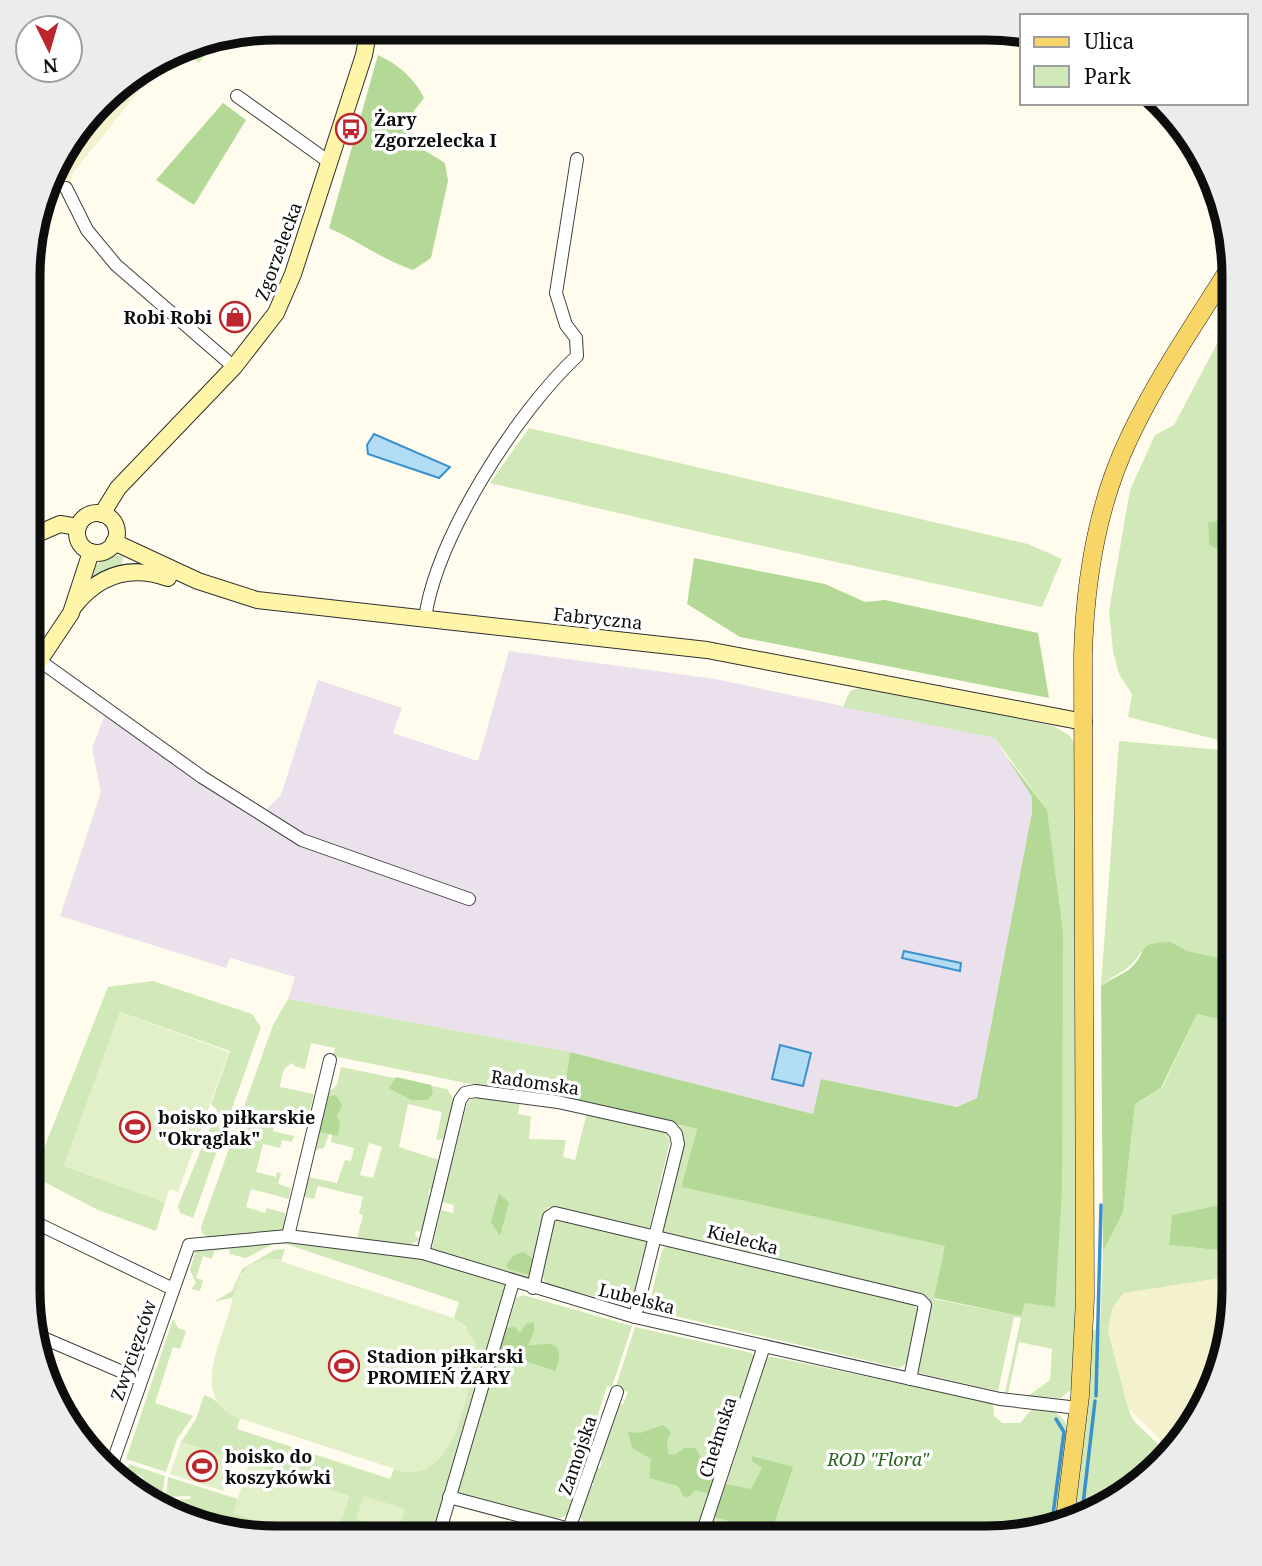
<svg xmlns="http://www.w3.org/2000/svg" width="1262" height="1566" viewBox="0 0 1262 1566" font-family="'Noto Serif',serif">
	<rect width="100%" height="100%" fill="#fffcee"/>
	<!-- industrial -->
	<polygon fill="#ebe1ec" points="509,651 715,679 995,738 1032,797 1032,812 977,1098 957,1107 822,1079 813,1114 570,1052 288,999 295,977 230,958 226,968 60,916 101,792 92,748 107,710 261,814 281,795 318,680 402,708 393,733 478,761"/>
	<!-- farmland -->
	<g fill="#f4f1ce">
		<polygon points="164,60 72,174 70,189 58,162 61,153 113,89"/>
		<polygon points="1233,1276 1233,1306 1192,1427 1169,1449 1128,1408 1108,1331 1112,1309 1124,1293"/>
	</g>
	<!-- green -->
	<g fill="#d1e9b8" fill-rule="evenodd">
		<polygon points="217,38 199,63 182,49 196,41"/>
		<polygon points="1219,340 1234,348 1234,519 1208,522 1209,545 1234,558 1234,744 1128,717 1132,694 1119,674 1113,651 1109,611 1130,490 1155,435 1174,425"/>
		<polygon points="529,428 1028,544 1062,559 1042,607 704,533 490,483"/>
		<polygon points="109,555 123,556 122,568 89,584 96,565"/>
		<polygon points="864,686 1053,726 1069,735 1075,744 1079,1296 1072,1389 1061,1398 1028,1396 1050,1380 1052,1349 1019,1342 1008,1394 1005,1393 1021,1318 1014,1317 998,1391 919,1373 914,1370 930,1298 659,1232 680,1143 668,1123 697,1129 681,1187 946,1246 934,1299 1021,1316 1047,810 995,738 843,707 850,691"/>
		<path d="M1119,741L1234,751L1232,961L1187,951L1171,942L1140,953C1128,973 1118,971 1101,986Z"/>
		<polygon points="153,981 252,1014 261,1027 193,1218 180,1213 178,1206 217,1110 211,1104 230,1051 120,1012 64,1166 165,1202 156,1231 98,1210 33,1176 108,987"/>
		<path d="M288,999L570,1052L563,1098L466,1083L333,1056L335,1048L311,1043L305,1069L294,1066V1063C282,1066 282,1076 280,1087L314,1094L307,1122L277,1114L273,1131L294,1136L292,1142L282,1140L280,1148L263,1144L256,1172L276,1177L277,1172L281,1173L278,1184L291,1188L289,1199L251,1189L246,1207L265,1213L267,1208L285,1213C284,1221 290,1222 283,1230L210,1239L202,1233L201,1227L273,1025Z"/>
		<polygon points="1197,1014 1234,1023 1233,1202 1172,1215 1169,1245 1217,1250 1233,1248 1233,1276 1124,1293 1112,1309 1108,1331 1128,1408 1133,1420 1166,1452 1109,1505 1075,1515 1088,1398 1092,1330 1100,1330 1103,1251 1123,1213 1135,1104 1162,1088"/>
		<path d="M341,1067L447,1089L454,1100L444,1139L436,1140L442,1112L408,1104L399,1147L442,1161L434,1190L429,1189L428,1195L432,1196L423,1232L416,1231L415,1236L421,1239L410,1245L357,1238L363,1215L359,1214L363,1197L318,1186L314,1199L304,1197L309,1177L337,1183L345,1160L351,1161L354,1148L331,1142L332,1134H329L324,1148L315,1150L329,1092L337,1085ZM369,1143L382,1147L373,1178L360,1175Z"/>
		<polygon points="475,1096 520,1102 518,1114 531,1116 529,1139 566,1140 563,1157 575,1160 587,1112 664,1129 670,1141 649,1230 548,1207 531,1283 432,1249 441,1210 453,1213 454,1205 442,1202 467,1104"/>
		<polygon points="554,1219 647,1240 646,1260 641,1260 638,1275 642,1276 636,1299 622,1304 547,1284 541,1276"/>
		<path d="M288,1240C355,1248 448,1250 506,1286L432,1533L407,1526L403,1537H363L338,1529L349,1496L181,1442L196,1419L204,1395C219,1399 224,1413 240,1418L237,1429L390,1479L394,1469L414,1472L426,1469L466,1327L454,1318L459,1302L286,1244H273L246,1258L229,1254L230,1249L214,1251L212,1259L203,1256L196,1278L203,1280L200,1291L191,1289L196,1283L190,1270L196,1249Z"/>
		<polygon points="668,1244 913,1304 919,1311 908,1362 899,1368 653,1311 649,1306 662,1250"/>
		<polygon points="285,1249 281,1261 277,1259 241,1274 234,1297 214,1302 232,1291 242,1269 274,1250"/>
		<polygon points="523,1295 632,1326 612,1387 607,1386 574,1490 578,1492 568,1515 555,1520 460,1495 457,1490 516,1298"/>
		<polygon points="173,1319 178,1328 186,1331 180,1349 173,1347 155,1403 193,1416 177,1439 166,1472 126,1459"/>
		<polygon points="635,1327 752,1353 755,1358 698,1537 630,1537 631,1532 608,1525 605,1535 586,1528 579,1515 588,1490 594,1484 590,1481 595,1468 600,1468 602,1462 598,1458 618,1404 623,1404 628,1392 615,1389"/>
		<path d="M773,1357L993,1403L994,1416L1002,1423H1020C1024,1420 1026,1414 1031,1411C1045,1402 1065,1415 1068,1429L1057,1521L1001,1537H746V1534L727,1528L724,1537H708L714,1517L771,1534L782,1501L726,1484L767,1358Z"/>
		<polygon points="129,1464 165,1476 162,1497 140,1475 126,1472"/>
		<polygon points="168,1477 238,1499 234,1513 310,1537 260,1537 165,1505 165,1500 191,1499 190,1496 166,1497"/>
		<polygon points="487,1523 540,1537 479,1537"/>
	</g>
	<!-- forest -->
	<g fill="#b4d997">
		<path d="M378,55C398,64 415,79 424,98L410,116L414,144L445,163L448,181L431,258L413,270C383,260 358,241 329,228Z"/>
		<polygon points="223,103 246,120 194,205 156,180"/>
		<polygon points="1234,519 1234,558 1209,545 1208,522"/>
		<polygon points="694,558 825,584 865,602 885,600 1038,633 1049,698 740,637 687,604"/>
		<polygon points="1006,756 1047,810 1063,932 1062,1189 1055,1307 1025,1303 1021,1316 934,1298 945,1246 681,1187 697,1129 563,1098 570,1052 813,1114 821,1079 957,1107 977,1098 1032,812 1032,797"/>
		<path d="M1171,942L1187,951L1234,961V1023L1197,1014L1161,1088L1135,1104L1123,1213L1103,1251L1101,986C1110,979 1124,974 1131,968C1150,950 1134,943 1171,942Z"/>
		<polygon points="396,1077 431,1085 433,1093 428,1100 411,1100 389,1088"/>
		<polygon points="336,1095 342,1105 337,1116 340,1124 338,1136 319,1132 328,1096"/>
		<polygon points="499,1193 509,1203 500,1236 491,1222"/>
		<polygon points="1233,1202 1233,1248 1217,1250 1169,1245 1172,1215"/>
		<polygon points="524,1252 534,1260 535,1266 529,1275 508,1269 506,1265 514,1255"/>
		<path d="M534,1322V1332L528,1345C536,1347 556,1338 559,1353C560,1358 556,1367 556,1371L499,1353L506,1328L515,1327L520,1333L526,1324Z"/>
		<polygon points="663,1425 671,1432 667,1440 668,1454 675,1455 684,1448 695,1448 701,1457 720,1464 710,1494 696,1490 688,1497 683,1496 678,1486 649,1478 651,1459 632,1448 628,1432 640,1433"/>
		<polygon points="752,1456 793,1467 771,1534 714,1517 726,1484 751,1489 762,1468 752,1461"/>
	</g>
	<!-- pitch -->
	<g fill="#e2f0c9">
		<polygon points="120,1012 229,1052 178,1192 170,1189 165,1202 64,1166"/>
		<path d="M271,1258L454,1318C469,1329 478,1340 476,1359C464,1399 458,1476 404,1472L233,1416C194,1396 219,1346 228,1316C232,1303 235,1285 242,1274C248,1264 260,1260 271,1258Z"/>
		<polygon points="181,1442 233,1458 223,1491 170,1474"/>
		<polygon points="249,1464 349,1496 336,1537 310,1537 233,1513"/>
		<polygon points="364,1496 405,1509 397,1532 356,1519"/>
	</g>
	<!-- water -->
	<g fill="#b3dcf5" stroke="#3b91cc" stroke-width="2">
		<polygon points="374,434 450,467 439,478 368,454 367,445"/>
		<polygon points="904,951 961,963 960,971 902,958"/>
		<polygon points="780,1045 811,1053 803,1086 772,1079"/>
	</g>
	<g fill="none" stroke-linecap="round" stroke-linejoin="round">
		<!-- stream -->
		<g stroke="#3b91cc" stroke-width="3.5">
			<polyline points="1096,1396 1101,1205"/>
			<polyline points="1082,1513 1095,1401"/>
			<polyline points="1052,1522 1064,1432 1056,1419"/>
		</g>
		<!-- street casing -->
		<g stroke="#404040" stroke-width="14">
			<g id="street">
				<polyline points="237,96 329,162"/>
				<polyline points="66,188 87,230 116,265 234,367"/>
				<path d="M425,618C437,536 517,412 577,356L576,338L566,325L556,293L577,159"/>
				<polyline points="40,661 202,777 302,840 469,899"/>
				<polyline points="28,1104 34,1091 28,1083"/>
				<polyline points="28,1219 173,1289"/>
				<polyline points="288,1236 330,1060"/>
				<polyline points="423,1253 460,1100 465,1093 475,1091 558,1102 670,1127 676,1134 678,1144 635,1317"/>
				<polyline points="533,1288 549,1217 555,1213 891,1293 920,1300 925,1305 910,1379"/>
				<polyline points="41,1337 141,1380"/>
				<polyline points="111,1467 189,1245 288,1236 423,1253 635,1317 1000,1399 1078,1408"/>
				<polyline points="449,1497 600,1537"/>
				<polyline points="569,1529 617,1392"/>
				<polyline points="438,1537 513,1282"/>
				<polyline points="701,1537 764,1346"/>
			</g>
		</g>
		<!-- secondary casing -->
		<g stroke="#2f2f2f" stroke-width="18">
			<g id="secondary">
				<circle cx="97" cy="533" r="20"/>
				<polyline points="102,514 118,488 234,367 276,313 293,274 364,55 369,28"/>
				<polyline points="30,537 60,524 78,527"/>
				<polyline points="114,542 198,581 257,600 707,650 1084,722"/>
				<path d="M75,605C100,574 131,565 168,578"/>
				<polyline points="29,676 71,613 91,552"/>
			</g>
		</g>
		<!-- primary casing -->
		<g stroke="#1e1e1e" stroke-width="19">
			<path id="primary" d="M1065,1518L1080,1396L1085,1299L1083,655C1085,580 1097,504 1130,436C1158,377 1196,322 1231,266"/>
		</g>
		<!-- street -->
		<use href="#street" stroke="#fff" stroke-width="12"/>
		<!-- secondary -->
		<use href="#secondary" stroke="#fef5a9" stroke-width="16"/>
		<!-- primary -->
		<use href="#primary" stroke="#f7d566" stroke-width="18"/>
	</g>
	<!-- icons -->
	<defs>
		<g id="bus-ring" transform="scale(1.575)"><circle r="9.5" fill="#fff" stroke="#bc272d" stroke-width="1.5"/><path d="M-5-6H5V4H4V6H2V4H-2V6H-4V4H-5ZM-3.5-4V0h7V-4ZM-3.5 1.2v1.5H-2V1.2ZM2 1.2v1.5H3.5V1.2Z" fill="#bc272d"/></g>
		<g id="shop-ring" transform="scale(1.575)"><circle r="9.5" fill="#fff" stroke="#bc272d" stroke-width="1.5"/><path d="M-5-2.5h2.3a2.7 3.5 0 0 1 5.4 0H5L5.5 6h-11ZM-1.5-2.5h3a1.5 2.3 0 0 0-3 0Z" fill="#bc272d"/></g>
		<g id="stadium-ring" transform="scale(1.575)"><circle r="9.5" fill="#fff" stroke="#bc272d" stroke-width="1.5"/><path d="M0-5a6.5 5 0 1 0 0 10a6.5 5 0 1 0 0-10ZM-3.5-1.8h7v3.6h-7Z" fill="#bc272d"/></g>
	</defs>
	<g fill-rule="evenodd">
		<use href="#bus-ring" x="351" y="129"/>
		<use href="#shop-ring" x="235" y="317"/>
		<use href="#stadium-ring" x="135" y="1127"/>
		<use href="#stadium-ring" x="344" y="1366"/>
		<use href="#stadium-ring" x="202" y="1466"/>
	</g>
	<g text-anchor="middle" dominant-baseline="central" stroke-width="7" stroke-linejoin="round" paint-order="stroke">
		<!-- poi labels -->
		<g font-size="18" font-weight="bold" fill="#0d0d0d" stroke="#fff" text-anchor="start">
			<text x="374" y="119">Żary<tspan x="374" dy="21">Zgorzelecka I</tspan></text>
			<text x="212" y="317" text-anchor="end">Robi Robi</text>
			<text x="158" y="1117">boisko piłkarskie<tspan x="158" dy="21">"Okrąglak"</tspan></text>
			<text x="367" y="1356">Stadion piłkarski<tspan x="367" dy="21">PROMIEŃ ŻARY</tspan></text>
			<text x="225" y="1456">boisko do<tspan x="225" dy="21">koszykówki</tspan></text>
		</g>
		<!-- street labels -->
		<g font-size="18" fill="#0d0d0d" stroke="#fff">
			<text transform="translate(278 251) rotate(-70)">Zgorzelecka</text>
			<text transform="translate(598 618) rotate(6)">Fabryczna</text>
			<text transform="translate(535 1082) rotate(8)">Radomska</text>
			<text transform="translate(743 1239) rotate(14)">Kielecka</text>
			<text transform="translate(637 1298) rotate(14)">Lubelska</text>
			<text transform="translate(133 1350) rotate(-71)">Zwycięzców</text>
			<text transform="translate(717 1437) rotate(-72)">Chełmska</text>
			<text transform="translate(577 1455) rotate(-71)">Zamojska</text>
		</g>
		<!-- park labels -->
		<g font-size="18" font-style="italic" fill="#2c641e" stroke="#fff">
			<text x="878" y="1459">ROD "Flora"</text>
		</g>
	</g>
	<!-- crop -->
	<path d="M0 0H1262V1566H0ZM276 40H986A236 236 0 0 1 1222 276V1290A236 236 0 0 1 986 1526H276A236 236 0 0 1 40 1290V276A236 236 0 0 1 276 40Z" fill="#ececec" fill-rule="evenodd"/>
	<path fill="none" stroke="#0d0d0d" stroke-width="9" d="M276 40H986A236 236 0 0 1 1222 276V1290A236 236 0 0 1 986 1526H276A236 236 0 0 1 40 1290V276A236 236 0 0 1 276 40Z"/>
	<!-- legend -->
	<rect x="1020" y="14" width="228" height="91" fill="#ffffff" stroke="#9e9e9e" stroke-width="2"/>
	<rect x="1034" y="37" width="35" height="10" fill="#f7d566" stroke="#9e9e9e" stroke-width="2"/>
	<text x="1084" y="49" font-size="21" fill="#0d0d0d">Ulica</text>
	<rect x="1034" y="66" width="35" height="21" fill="#d1e9b8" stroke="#9e9e9e" stroke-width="2"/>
	<text x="1084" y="84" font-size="21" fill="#0d0d0d">Park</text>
	<!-- north arrow -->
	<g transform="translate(49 49) rotate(175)"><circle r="33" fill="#ffffff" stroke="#9e9e9e" stroke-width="2"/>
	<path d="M0-5L12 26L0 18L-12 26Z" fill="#bc272d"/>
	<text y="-10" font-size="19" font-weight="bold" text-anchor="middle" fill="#0d0d0d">N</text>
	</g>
</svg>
